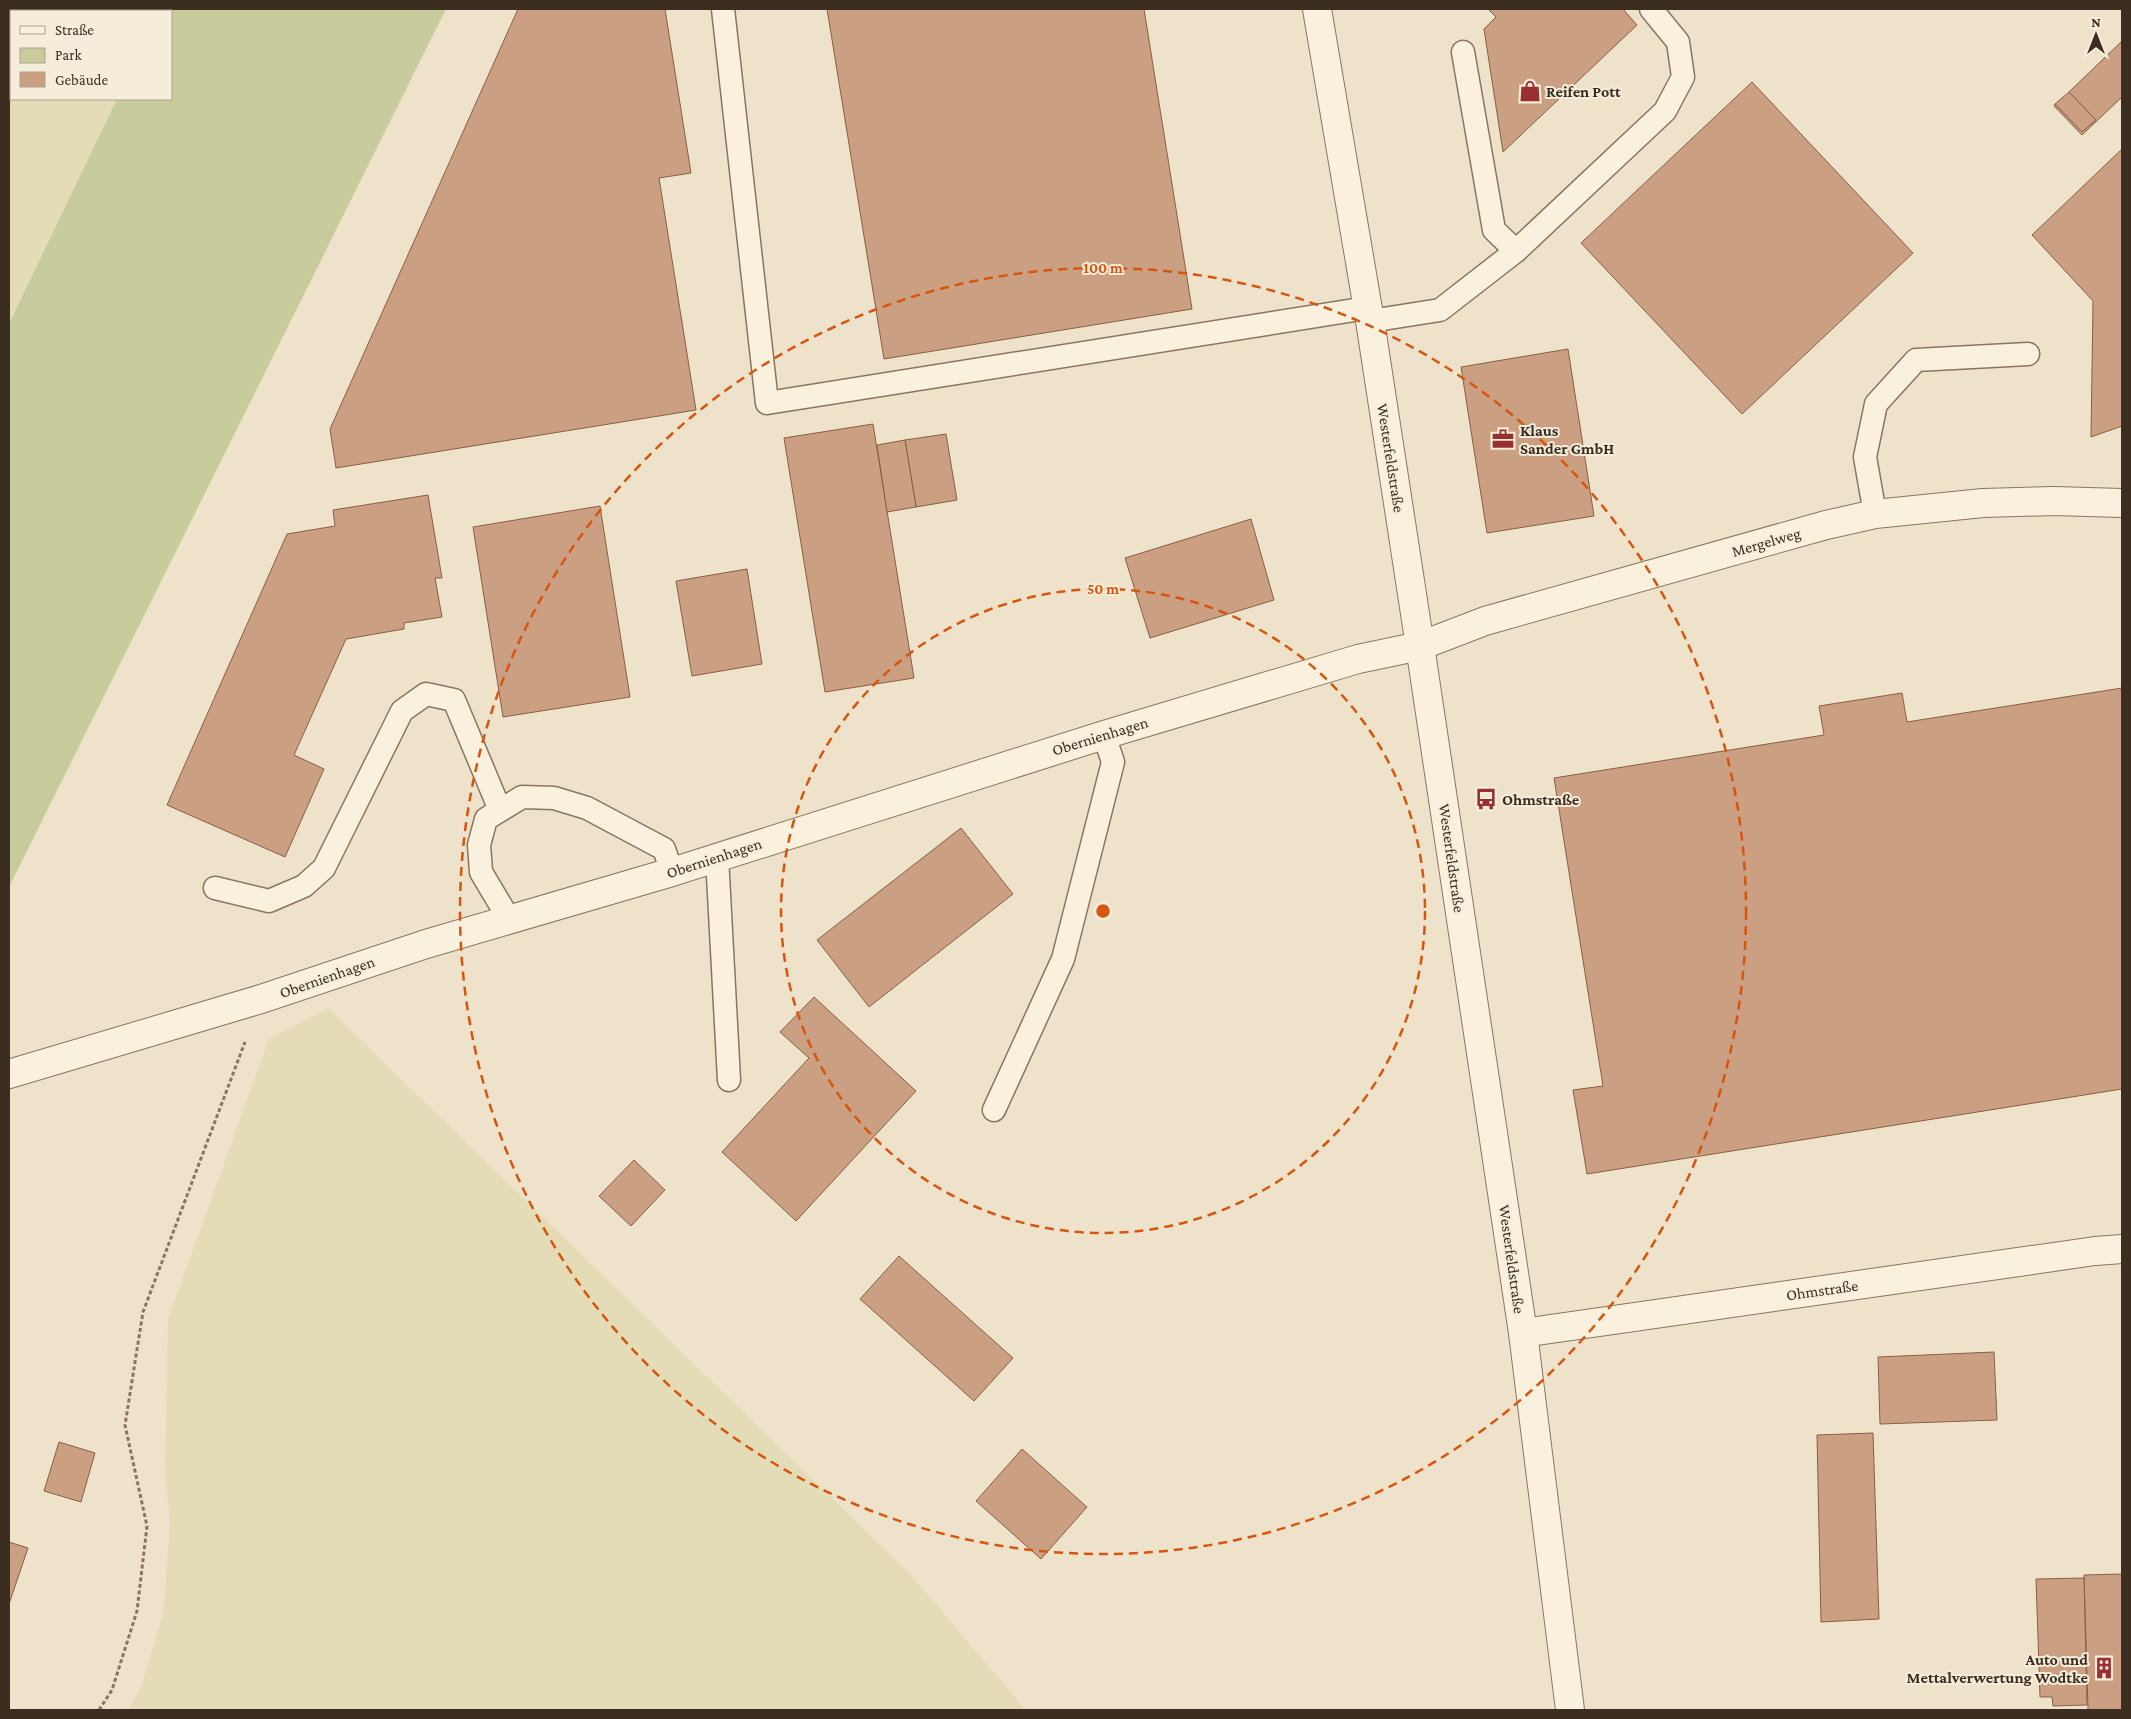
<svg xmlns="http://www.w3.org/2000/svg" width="2131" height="1719" viewBox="0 0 2131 1719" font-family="'Crimson Pro',serif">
	<rect width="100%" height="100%" fill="#eee3ca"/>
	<!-- farmland -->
	<g fill="#e4dcb7">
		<polygon points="9,9 160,9 159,11 11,11 11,99 117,99 9,321"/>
		<polygon points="328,1008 910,1574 1026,1710 128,1710 141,1687 163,1614 170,1523 165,1469 168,1319 269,1039"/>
	</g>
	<!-- green -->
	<polygon fill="#c8cc9d" points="161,9 446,9 9,887 9,323 117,99 171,99 171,11 160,11"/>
	<!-- building -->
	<g fill="#cb9f81" stroke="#895f45">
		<polygon points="518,9 665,9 691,173 659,178 696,410 336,468 330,429"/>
		<polygon points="827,9 1144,9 1192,309 884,359"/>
		<polygon points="1488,9 1623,9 1637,25 1503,152 1484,29 1496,17"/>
		<polygon points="2122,41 2122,97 2082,135 2054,106 2055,104 2082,132 2096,120 2069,92"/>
		<polygon points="1752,82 1913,253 1742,414 1581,243"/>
		<polygon points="2069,92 2096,120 2082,132 2055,104"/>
		<polygon points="2122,149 2122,426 2091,437 2093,301 2032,235"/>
		<polygon points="1568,349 1594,516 1487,533 1461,367"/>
		<polygon points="873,424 914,678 825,692 784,438"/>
		<polygon points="946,434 957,500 916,507 905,440"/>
		<polygon points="905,440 916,507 887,512 877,445"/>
		<polygon points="428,495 442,578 435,578 442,617 404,623 404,629 346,639 294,755 324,769 285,857 167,805 287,534 335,526 333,510"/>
		<polygon points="600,506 630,697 503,717 473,527"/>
		<polygon points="1251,519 1274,600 1150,638 1125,558"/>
		<polygon points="747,569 762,664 692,676 676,581"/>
		<polygon points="2122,688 2122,1089 1587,1174 1573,1090 1603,1086 1554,778 1824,735 1819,706 1902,693 1907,722"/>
		<polygon points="961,828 1013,894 869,1007 817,940"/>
		<polygon points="814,997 916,1091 796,1221 722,1152 809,1058 780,1032"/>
		<polygon points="634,1160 665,1190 631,1226 599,1196"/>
		<polygon points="899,1256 1013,1358 974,1401 860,1299"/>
		<polygon points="1994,1352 1997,1420 1880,1424 1878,1357"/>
		<polygon points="1873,1433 1879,1619 1821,1622 1817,1435"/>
		<polygon points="59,1442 95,1453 81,1502 44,1491"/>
		<polygon points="1022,1449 1087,1507 1041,1559 976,1501"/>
		<polygon points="9,1542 28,1548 9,1604"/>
		<polygon points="2122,1574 2122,1710 2088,1710 2084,1575"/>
		<polygon points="2084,1578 2087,1705 2053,1706 2052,1697 2040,1697 2036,1579"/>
	</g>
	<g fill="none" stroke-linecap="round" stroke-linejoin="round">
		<!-- service casing -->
		<g stroke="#8b755e" stroke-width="25">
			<g id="service">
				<polyline points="723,9 767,403 1367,308"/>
				<polyline points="1463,52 1494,230 1516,251"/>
				<polyline points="1370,321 1440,310 1516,251 1665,111 1683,77 1678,42 1651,9"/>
				<polyline points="1875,514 1865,457 1876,404 1916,360 2028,354"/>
				<polyline points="717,857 729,1080"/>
				<polyline points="215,888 269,901 304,886 324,868 402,711 426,694 454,700 500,810"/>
				<polyline points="509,919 481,872 479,845 486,819 522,797 554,798 587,808 664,849 672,872"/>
				<polyline points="994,1110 1063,959 1113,762 1104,735"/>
			</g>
		</g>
		<!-- minor casing -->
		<g stroke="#8b755e" stroke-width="30">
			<g id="minor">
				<polyline points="9,1074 261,999 426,944 672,872 1104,735 1358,659 1420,646 1485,621 1826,525 1875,514 1983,503 2054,501 2122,503"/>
				<polyline points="1523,1333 2095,1251 2122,1249"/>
			</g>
		</g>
		<!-- tertiary casing -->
		<g stroke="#8b755e" stroke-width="30">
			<polyline id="tertiary" points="1317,9 1370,321 1420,646 1523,1333 1570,1710"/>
		</g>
		<!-- path -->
		<polyline stroke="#8b755e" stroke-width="3" stroke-dasharray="4 2.5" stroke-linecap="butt" points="99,1710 112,1690 137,1611 147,1526 125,1425 143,1312 245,1042"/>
		<!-- service -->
		<use href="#service" stroke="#f9f0dd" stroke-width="22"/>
		<!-- minor -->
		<use href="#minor" stroke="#f9f0dd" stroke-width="28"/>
		<!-- tertiary -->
		<use href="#tertiary" stroke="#f9f0dd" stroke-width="28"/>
	</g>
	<!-- distance rings -->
	<g fill="none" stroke="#d7550e" stroke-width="2.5" stroke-dasharray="9 6">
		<circle cx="1103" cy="911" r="322"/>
		<circle cx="1103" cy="911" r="643"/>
	</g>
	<!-- icons -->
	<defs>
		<g id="shop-bare" transform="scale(1.725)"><path d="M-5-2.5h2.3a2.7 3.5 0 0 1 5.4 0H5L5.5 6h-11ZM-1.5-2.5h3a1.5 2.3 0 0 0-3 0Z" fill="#983032" stroke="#f5edd9" stroke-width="2.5" paint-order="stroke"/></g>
		<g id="office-bare" transform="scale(1.725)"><path d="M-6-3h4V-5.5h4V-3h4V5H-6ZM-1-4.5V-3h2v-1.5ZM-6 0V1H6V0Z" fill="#983032" stroke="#f5edd9" stroke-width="2.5" paint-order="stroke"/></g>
		<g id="bus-bare" transform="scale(1.725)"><path d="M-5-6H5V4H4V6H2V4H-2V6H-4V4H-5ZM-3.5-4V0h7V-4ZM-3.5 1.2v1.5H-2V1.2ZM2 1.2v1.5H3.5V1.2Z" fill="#983032" stroke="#f5edd9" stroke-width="2.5" paint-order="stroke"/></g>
		<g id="building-bare" transform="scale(1.725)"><path d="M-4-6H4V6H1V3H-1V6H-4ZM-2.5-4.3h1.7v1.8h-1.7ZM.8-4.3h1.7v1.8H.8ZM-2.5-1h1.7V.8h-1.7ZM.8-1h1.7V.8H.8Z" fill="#983032" stroke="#f5edd9" stroke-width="2.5" paint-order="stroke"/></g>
	</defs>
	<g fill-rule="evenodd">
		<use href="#shop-bare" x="1530" y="91"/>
		<use href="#office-bare" x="1503" y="439"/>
		<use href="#bus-bare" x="1486" y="799"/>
		<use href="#building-bare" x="2104" y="1668"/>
	</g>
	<g text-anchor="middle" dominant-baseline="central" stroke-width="4" stroke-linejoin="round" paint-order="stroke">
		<!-- poi labels -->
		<g font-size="16" font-weight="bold" fill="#3b2e21" stroke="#f5edd9" text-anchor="start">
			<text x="1546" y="91">Reifen Pott</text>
			<text x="1520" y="430">Klaus<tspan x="1520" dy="18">Sander GmbH</tspan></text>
			<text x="1502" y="799">Ohmstraße</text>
			<text x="2088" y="1659" text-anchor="end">Auto und<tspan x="2088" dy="18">Mettalverwertung Wodtke</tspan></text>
		</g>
		<!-- street labels -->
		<g font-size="16" fill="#3b2e21" stroke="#f5edd9">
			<text transform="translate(1391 458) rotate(81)">Westerfeldstraße</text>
			<text transform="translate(1766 542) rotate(-16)">Mergelweg</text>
			<text transform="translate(1100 736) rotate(-17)">Obernienhagen</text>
			<text transform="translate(714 858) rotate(-18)">Obernienhagen</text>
			<text transform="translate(1452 858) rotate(82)">Westerfeldstraße</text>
			<text transform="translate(327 977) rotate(-19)">Obernienhagen</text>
			<text transform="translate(1512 1259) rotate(82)">Westerfeldstraße</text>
			<text transform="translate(1822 1290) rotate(-8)">Ohmstraße</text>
		</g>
	</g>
	<circle cx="1103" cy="911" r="8" fill="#d7550e" stroke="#f5edd9" stroke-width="2.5"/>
	<g font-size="15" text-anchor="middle" font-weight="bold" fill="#d7550e" stroke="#f5edd9" stroke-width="4" stroke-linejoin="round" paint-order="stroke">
		<text x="1103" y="273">100 m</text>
		<text x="1103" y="594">50 m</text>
	</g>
	<!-- border -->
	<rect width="2131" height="1719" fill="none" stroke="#3b2e21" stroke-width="20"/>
	<!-- legend -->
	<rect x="10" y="10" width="162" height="90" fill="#f5edd9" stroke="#aba18f"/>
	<rect x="20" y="26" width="25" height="8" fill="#f9f0dd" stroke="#aba18f"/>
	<text x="55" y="35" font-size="15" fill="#3b2e21">Straße</text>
	<rect x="20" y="48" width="25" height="15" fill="#c8cc9d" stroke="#aba18f"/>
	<text x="55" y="60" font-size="15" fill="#3b2e21">Park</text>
	<rect x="20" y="72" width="25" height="15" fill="#cb9f81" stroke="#aba18f"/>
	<text x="55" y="85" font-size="15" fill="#3b2e21">Gebäude</text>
	<!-- north arrow -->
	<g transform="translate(2096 35)" stroke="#f5edd9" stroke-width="4" paint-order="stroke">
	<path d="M0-4L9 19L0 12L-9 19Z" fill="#3b2e21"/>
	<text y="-8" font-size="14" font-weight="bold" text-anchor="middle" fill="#3b2e21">N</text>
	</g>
</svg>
